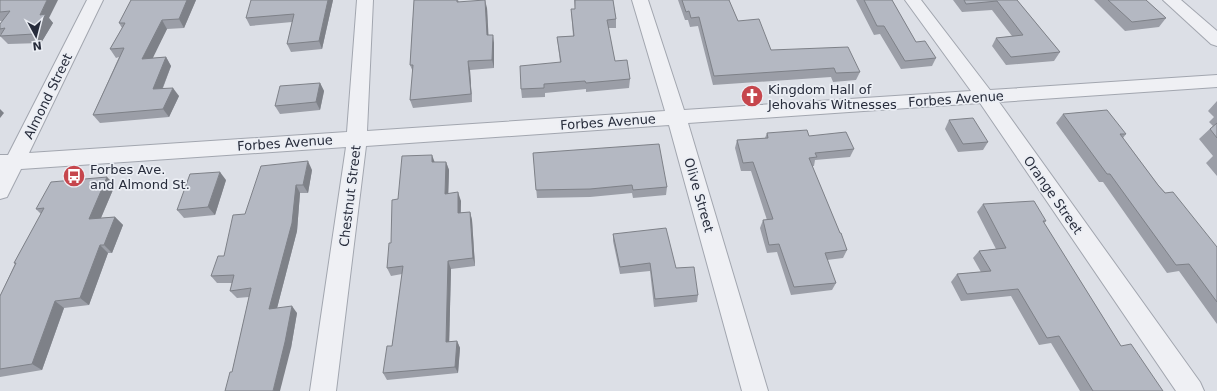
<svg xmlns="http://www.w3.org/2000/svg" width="1217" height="391" viewBox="0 0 1217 391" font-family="'DejaVu Sans',sans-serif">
	<rect width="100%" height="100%" fill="#dcdfe6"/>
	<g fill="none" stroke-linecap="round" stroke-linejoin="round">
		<!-- street casing -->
		<g stroke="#a2a6af" stroke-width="2">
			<g id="street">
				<polygon points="87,0 103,0 29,153 347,132 357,0 373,0 367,131 665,111 632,0 648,0 684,110 971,91 905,0 921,0 990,90 1217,75 1217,87 999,102 1200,382 1204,391 1176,391 980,103 688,123 768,391 742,391 669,125 366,146 336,391 310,391 346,147 21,169 7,197 0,199 0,155 8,155"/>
				<polygon points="1163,0 1181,0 1217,31 1217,46 1211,44"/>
			</g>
		</g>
		<!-- street -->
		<use href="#street" fill="#eff0f4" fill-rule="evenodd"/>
	</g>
	<!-- wall -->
	<g fill="#9b9ea7">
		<polygon points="0,0 49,18 53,23 41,43 8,44 0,36 1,35 0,34 0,24 2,21 0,21"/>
		<polygon points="131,0 196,0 184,28 167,29 152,58 166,57 171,66 163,88 179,96 169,117 100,123 93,115 119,57 116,58 110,49 122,28 119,23"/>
		<polygon points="333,0 322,49 291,52 287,44 292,22 250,26 246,18"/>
		<polygon points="414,0 458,0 459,2 487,8 488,35 494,43 494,68 470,70 472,102 413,108 410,100 413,72 410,65"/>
		<polygon points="574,0 613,0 616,19 616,28 608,28 615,61 630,79 629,88 586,92 586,89 545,93 545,97 522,98 521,89 560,62 557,37 573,36 571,9 575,9"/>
		<polygon points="678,0 729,0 738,21 771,50 860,72 856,80 833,82 831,77 713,85 698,26 690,27 688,20 685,20"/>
		<polygon points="856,0 892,0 916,42 936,58 932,66 901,69 880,34 874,35"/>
		<polygon points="953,0 1017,0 1060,52 1054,61 1006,65 992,46 996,38 1012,36 992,10 962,12"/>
		<polygon points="1094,0 1146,0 1166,18 1159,27 1125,31"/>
		<polygon points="320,83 324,91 320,110 280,114 275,106"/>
		<polygon points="1217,101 1217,176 1206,163 1213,156 1199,139 1213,126 1209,122 1214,117 1208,111"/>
		<polygon points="1063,114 1126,134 1123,138 1158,185 1217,247 1217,324 1179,271 1167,273 1103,182 1099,182 1056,123"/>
		<polygon points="949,120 988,142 983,150 958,152 945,129"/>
		<polygon points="767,133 809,136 854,149 850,157 815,160 814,166 812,166 847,250 843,258 827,260 836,283 832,290 791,295 777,252 767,253 760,228 763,220 767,220 751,171 741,171 735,148 737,140 765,138"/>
		<polygon points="533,153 667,187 666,195 633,198 632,193 590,197 537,198"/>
		<polygon points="435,162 446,162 449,170 448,194 461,201 461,213 470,212 472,220 475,266 451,269 449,342 457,341 460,348 458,373 387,380 383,373 392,346 402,274 391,276 387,268 398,199"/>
		<polygon points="312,170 308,193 300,193 297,231 277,308 297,313 291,348 232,372 249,297 237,298 230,291 232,283 217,283 211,276 224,256 245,214"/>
		<polygon points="226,180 215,215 184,218 177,210"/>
		<polygon points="115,185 101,218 115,217 123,225 112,253 108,253 89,305 64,308 42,370 0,377 0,296 15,264 14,263 41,214 36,209"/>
		<polygon points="983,204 1046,221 1044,223 1121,346 1163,391 1080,391 1051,343 1039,345 1011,296 961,301 951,282 957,274 981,272 973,258 979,251 996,249 977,212"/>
		<polygon points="613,234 676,268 698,295 697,302 654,307 650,271 620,274 613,241"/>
	</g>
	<!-- shaded-wall -->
	<g fill="#7e8188">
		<polygon points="47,0 58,0 49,18 53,23 41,43 34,34 40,15"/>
		<polygon points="187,0 196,0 184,28 179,19"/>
		<polygon points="328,0 333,0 322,49 319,41"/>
		<polygon points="485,0 487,8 489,44 487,35"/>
		<polygon points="162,20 167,29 148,68 142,59"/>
		<polygon points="493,35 494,43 494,68 492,60"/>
		<polygon points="166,57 171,66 159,97 153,89"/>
		<polygon points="468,61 470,70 472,102 471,94"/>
		<polygon points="320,83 324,91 320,110 316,102"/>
		<polygon points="173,88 179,96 169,117 163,109"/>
		<polygon points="0,109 4,113 0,118"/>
		<polygon points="432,155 435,163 432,162"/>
		<polygon points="308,161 312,170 308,193 303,185"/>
		<polygon points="446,162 449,170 448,202 445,194"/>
		<polygon points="220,172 226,180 215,215 208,207"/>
		<polygon points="107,177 115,185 97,227 89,219"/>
		<polygon points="296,185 300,193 297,231 275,316 269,309"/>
		<polygon points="458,192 461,201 460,221 458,213"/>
		<polygon points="470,212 472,220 475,266 473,258"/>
		<polygon points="115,217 123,225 112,253 104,245"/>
		<polygon points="100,245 108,253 89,305 80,298"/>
		<polygon points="448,261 451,269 449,349 446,342"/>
		<polygon points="55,301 64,308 42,370 32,364"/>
		<polygon points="292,306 297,313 291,348 280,391 273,391"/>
		<polygon points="457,341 460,348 458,373 455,367"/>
	</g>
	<!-- building -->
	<g fill="#b4b8c2" stroke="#7e8188">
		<polygon points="0,0 47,0 40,15 46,14 34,34 0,36 5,28 0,29 0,24 10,11 0,12"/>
		<polygon points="131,0 187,0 179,19 162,20 142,59 166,57 153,89 173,88 163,109 93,115 124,48 110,49 125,23 119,23"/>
		<polygon points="251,0 328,0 319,41 287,44 294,14 246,18"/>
		<polygon points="414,0 457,0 457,2 485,0 487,35 493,35 492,60 468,61 471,94 410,100 413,65 410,65"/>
		<polygon points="575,0 613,0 616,19 607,20 615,61 627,60 630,79 586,83 585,81 544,84 544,88 521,89 520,66 561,62 557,37 574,36 571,9 575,9"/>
		<polygon points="682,0 729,0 738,21 759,19 771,50 848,47 860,72 836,73 834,68 714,76 699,17 691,18 689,11 686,12"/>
		<polygon points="864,0 892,0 916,42 925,41 936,58 905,61 884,26 877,26"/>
		<polygon points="964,0 1017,0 1060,52 1011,57 996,38 1023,35 997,1 966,4"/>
		<polygon points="1108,0 1146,0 1166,18 1132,22"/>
		<polygon points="320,83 316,102 275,106 280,86"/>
		<polygon points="1107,110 1126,134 1120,134 1158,185 1165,193 1173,192 1217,247 1217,302 1189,264 1176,265 1110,174 1107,174 1063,114"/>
		<polygon points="973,118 988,142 963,144 949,120"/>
		<polygon points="1217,123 1217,138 1210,129"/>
		<polygon points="807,130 809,136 846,132 854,149 815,153 817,157 809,158 840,233 841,233 847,250 825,253 836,283 794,287 779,244 769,245 763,220 773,219 753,162 743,163 737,140 768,138 767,133"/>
		<polygon points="659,144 667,187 633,190 632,185 590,189 536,190 533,153"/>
		<polygon points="432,155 432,162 446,162 445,194 458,192 458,213 470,212 473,258 448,261 446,342 457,341 455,367 383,373 387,346 392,346 403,266 387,268 389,243 391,243 392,200 398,199 402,156"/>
		<polygon points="308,161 303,185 296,185 292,223 269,309 292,306 285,342 273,391 225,391 230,372 232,372 251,288 230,291 234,275 211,276 218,256 224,256 233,215 245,214 261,166"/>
		<polygon points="220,172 208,207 177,210 190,174"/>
		<polygon points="107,177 89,219 115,217 104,245 100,245 80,298 55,301 32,364 0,369 0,296 16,263 14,263 44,208 36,209 51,182"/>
		<polygon points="1034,201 1046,221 1043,221 1121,346 1131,344 1163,391 1093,391 1059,336 1047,338 1018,289 967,294 957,274 991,271 979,251 1006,248 983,204"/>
		<polygon points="666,228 676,268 694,267 698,295 655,299 650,263 620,267 613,234"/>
	</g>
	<!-- icons -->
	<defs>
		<g id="church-disc" transform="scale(1.15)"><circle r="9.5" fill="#c6464d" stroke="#ebeef4"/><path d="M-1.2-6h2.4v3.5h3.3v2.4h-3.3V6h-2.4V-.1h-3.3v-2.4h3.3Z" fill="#fff"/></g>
		<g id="bus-disc" transform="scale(1.15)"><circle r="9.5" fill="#c6464d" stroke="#ebeef4"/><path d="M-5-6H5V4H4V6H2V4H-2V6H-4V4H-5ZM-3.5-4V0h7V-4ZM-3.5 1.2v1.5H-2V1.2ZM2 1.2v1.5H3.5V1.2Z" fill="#fff"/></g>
	</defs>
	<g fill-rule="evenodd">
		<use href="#church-disc" x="752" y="96"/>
		<use href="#bus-disc" x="74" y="176"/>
	</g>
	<g text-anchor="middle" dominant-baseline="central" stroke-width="3.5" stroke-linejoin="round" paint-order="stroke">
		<!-- poi labels -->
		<g font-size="13" fill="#272c3b" stroke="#ebeef4" text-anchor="start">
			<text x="768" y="89">Kingdom Hall of<tspan x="768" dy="15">Jehovahs Witnesses</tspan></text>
			<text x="90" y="169">Forbes Ave.<tspan x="90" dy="15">and Almond St.</tspan></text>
		</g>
		<!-- street labels -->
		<g font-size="13" fill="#272c3b" stroke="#ebeef4">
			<text transform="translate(48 96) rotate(-64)">Almond Street</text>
			<text transform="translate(956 99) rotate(-4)">Forbes Avenue</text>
			<text transform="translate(608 122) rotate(-4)">Forbes Avenue</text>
			<text transform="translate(285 143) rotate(-4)">Forbes Avenue</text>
			<text transform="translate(699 195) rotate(74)">Olive Street</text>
			<text transform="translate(1053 195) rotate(55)">Orange Street</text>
			<text transform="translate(350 196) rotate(-83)">Chestnut Street</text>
		</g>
	</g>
	<!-- north arrow -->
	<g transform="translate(36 36) rotate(173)" stroke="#ebeef4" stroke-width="3" paint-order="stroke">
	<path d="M0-3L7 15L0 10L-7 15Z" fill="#272c3b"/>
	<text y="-6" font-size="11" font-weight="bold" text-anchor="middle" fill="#272c3b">N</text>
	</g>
</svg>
